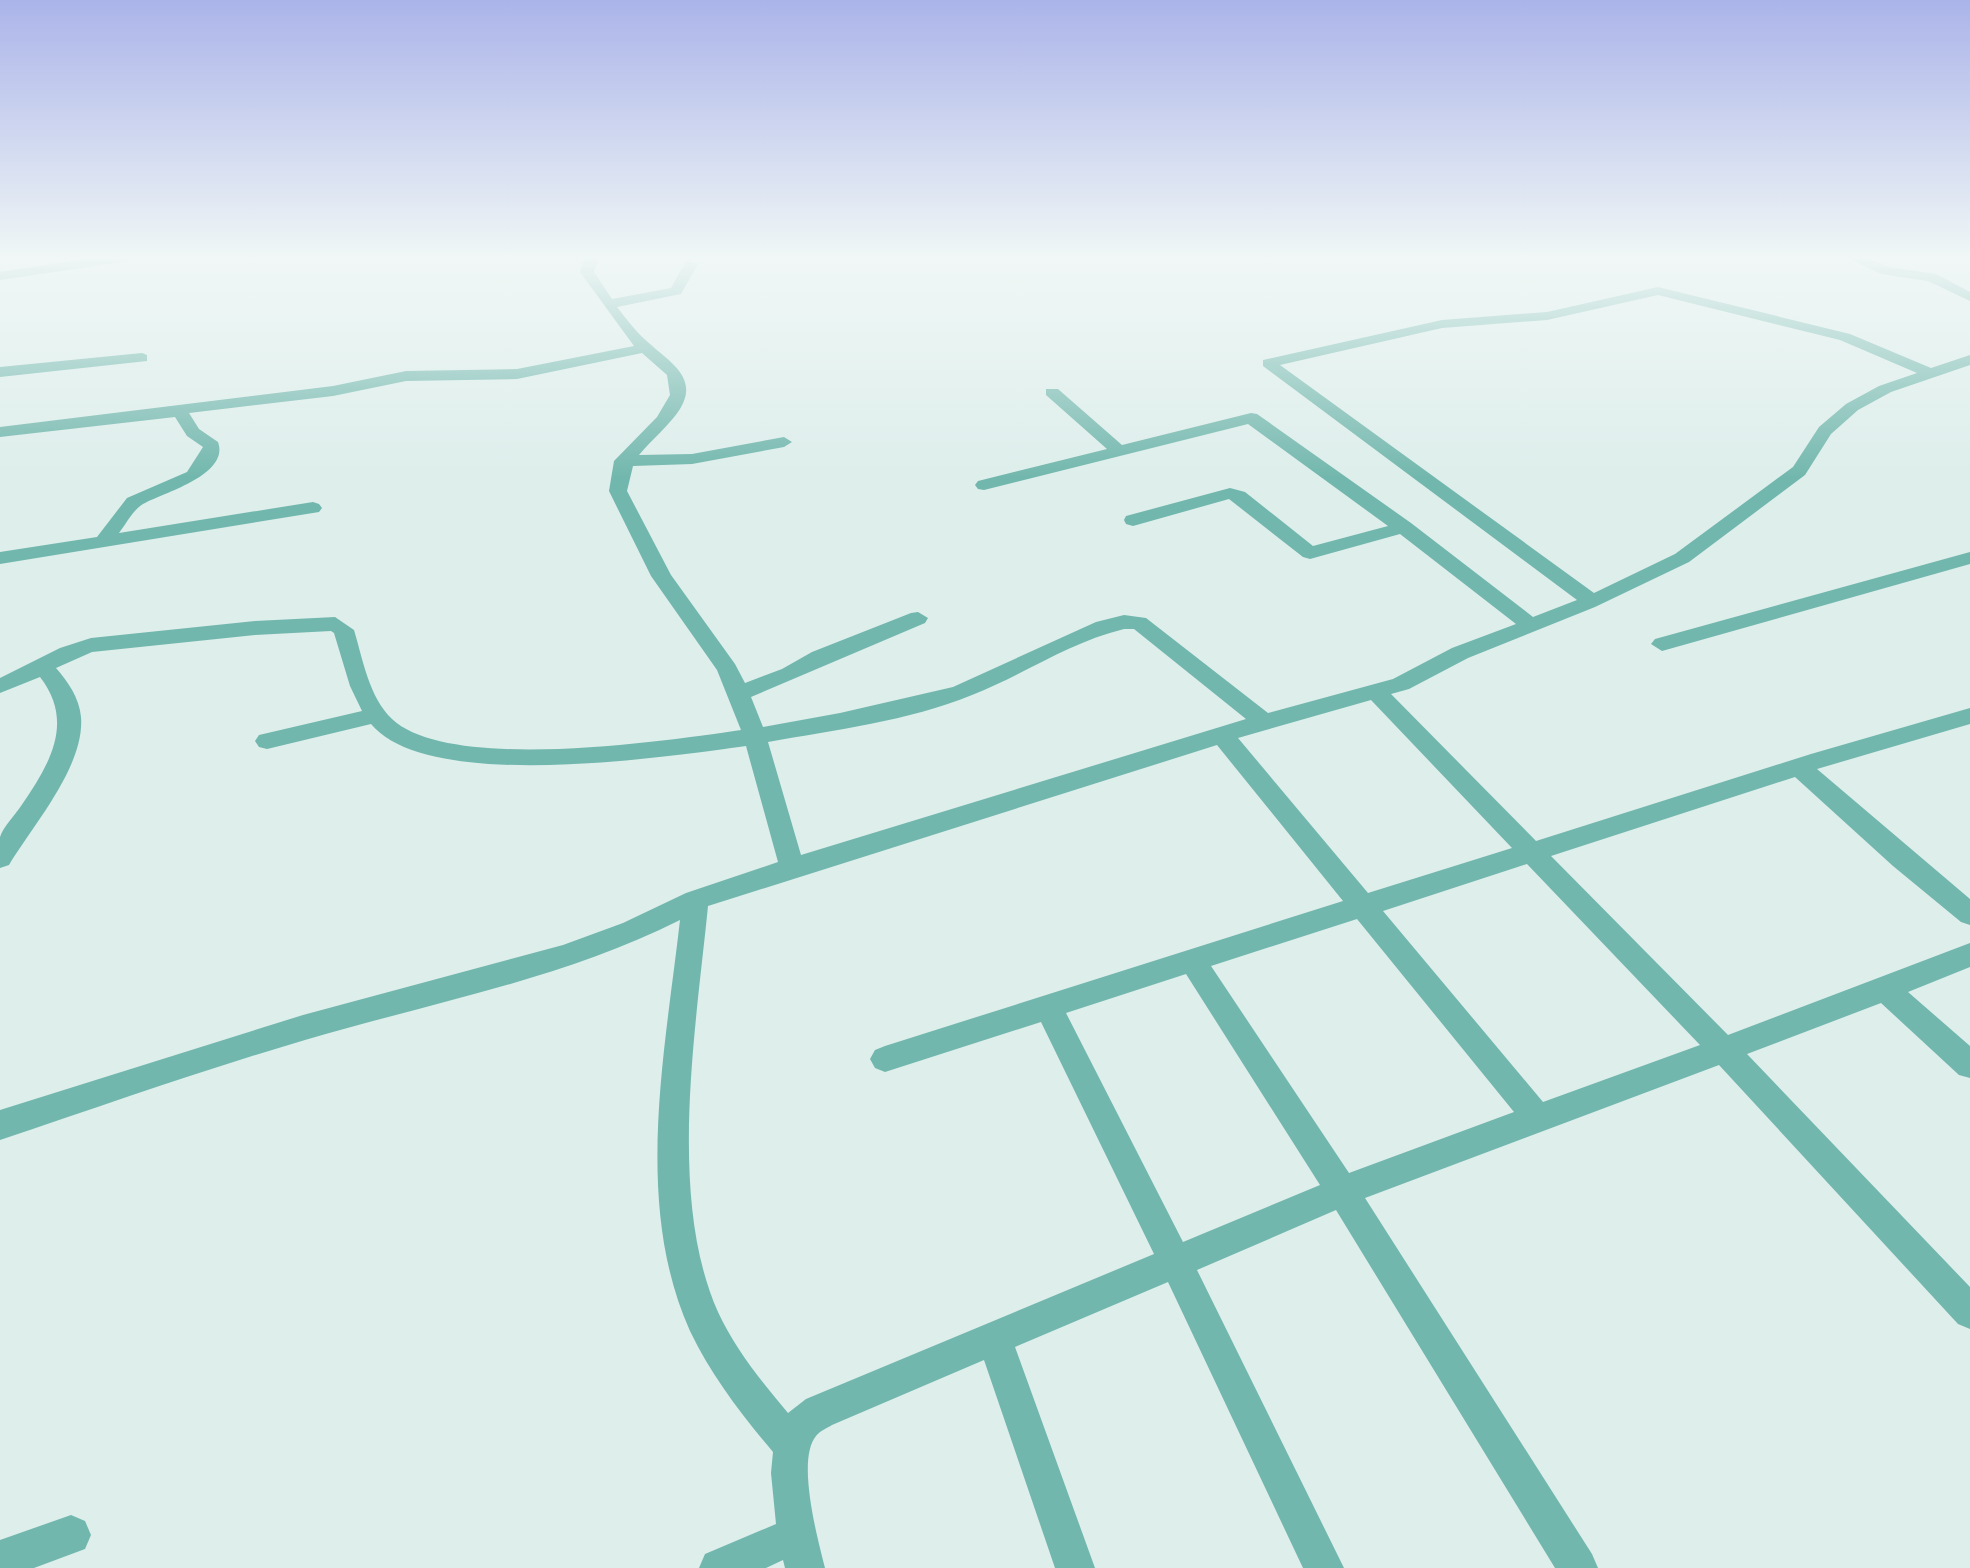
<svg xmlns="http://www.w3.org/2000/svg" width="1970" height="1568" viewBox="0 0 1970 1568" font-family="'Exo 2',sans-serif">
	<rect width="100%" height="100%" fill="#ddeeeb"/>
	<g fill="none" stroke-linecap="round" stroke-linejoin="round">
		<!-- street -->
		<g fill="#72b7ad" fill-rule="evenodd">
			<polygon points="100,257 134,257 128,261 0,280 0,272"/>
			<path d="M585,257H599L594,272L612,299L671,288L686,261L698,264L681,294L617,307C627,320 637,333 650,344C670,362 699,378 680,409C669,426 652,439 639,455L692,454L784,437L792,442L784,447L692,464L633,466L627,491L671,575L735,664L745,683L782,669L812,652L911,613L918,612L928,618L925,623L751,697L763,727L840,713L953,687L1096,622L1124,615L1146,618L1268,713L1393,679L1452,648L1516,624L1400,534L1310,559L1303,557L1229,499L1133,526L1126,524L1124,520L1126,516L1230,488L1245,492L1313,546L1388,526L1248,424L984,490L978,489L975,485L978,481L1107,449L1046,395V389H1058L1122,445L1251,413L1257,414L1411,523L1533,617L1577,600L1263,366V360L1442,320L1547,312L1658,287L1850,334L1931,368L1970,355V365L1891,392L1858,410L1831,434L1805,475L1689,562L1595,607L1468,658L1409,689L1391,694L1536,841L1811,754L1970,708V724L1817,769L1970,899V925L1961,922L1893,866L1795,777L1551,856L1728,1035L1970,943V967L1908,992L1970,1046V1078L1959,1075L1881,1003L1747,1054L1970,1287V1329L1958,1324L1719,1065L1365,1198L1592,1554L1598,1568H1555L1336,1210L1197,1270L1344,1568H1303L1168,1282L1015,1347L1095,1568H1055L984,1360L832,1425C827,1428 820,1431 816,1436C796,1460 818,1540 825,1568H785L783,1560L766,1568H699L705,1554L776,1524L771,1473L773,1452C741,1414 711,1375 690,1331C633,1204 665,1053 680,920C563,979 430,1003 305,1040C203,1070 102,1106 0,1140V1110L303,1015L563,945L623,923L686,893L778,862L746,746C664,757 428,793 371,724L267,749L259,747L255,741L259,735L362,711L350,686L334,633L331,631L255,635L92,652L56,668C68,682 79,697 81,717C85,766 33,825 9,865L0,868C0,859 0,845 0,837C3,827 15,815 21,806C50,764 75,722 40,677L0,693V678L60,648L91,638L255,621L335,617L354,630C363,660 369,697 392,719C450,773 665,741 741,730L717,670L651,576L609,491L614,461L657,417L670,395L667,375L642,353L517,379L406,381L333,396L189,413L199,429L218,442C230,475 162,493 143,504C133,510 126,524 119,533L313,502L319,504L322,508L319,512L0,564V552L97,537L127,498L187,472L203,447L187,436L175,417L0,437V427L333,386L406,371L517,369L634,346L580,272ZM1658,295L1840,340L1917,373L1879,386L1846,404L1819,427L1793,467L1675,554L1594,593L1280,365L1442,328L1547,320ZM1124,629H1134L1246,719L801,855L768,742C835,730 908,721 972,695C1023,675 1070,642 1124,629ZM1371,700L1512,848L1368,893L1238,738ZM1217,745L1343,901L885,1046L875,1050L870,1059L875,1068L885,1072L1041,1022L1154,1254L806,1399L788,1413C762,1382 735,1349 718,1312C667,1198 696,1028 708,906ZM1527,864L1700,1045L1543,1102L1383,911ZM1357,919L1514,1112L1349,1173L1211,966ZM1186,974L1320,1185L1183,1242L1066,1013Z"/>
			<polygon points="1846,257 1864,257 1889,267 1936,274 1970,292 1970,301 1928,281 1881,274"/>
			<polygon points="142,353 147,355 147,361 0,377 0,367"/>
			<polygon points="1970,552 1970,564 1662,651 1651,644 1655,639"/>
			<polygon points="71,1515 85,1521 91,1535 85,1549 34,1568 0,1568 0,1540"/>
		</g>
	</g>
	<!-- sky -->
	<linearGradient id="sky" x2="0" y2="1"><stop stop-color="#abb4e9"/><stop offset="0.54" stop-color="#f0f7f6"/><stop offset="1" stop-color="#f0f7f6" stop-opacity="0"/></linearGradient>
	<rect width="1970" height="477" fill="url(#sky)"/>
</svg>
